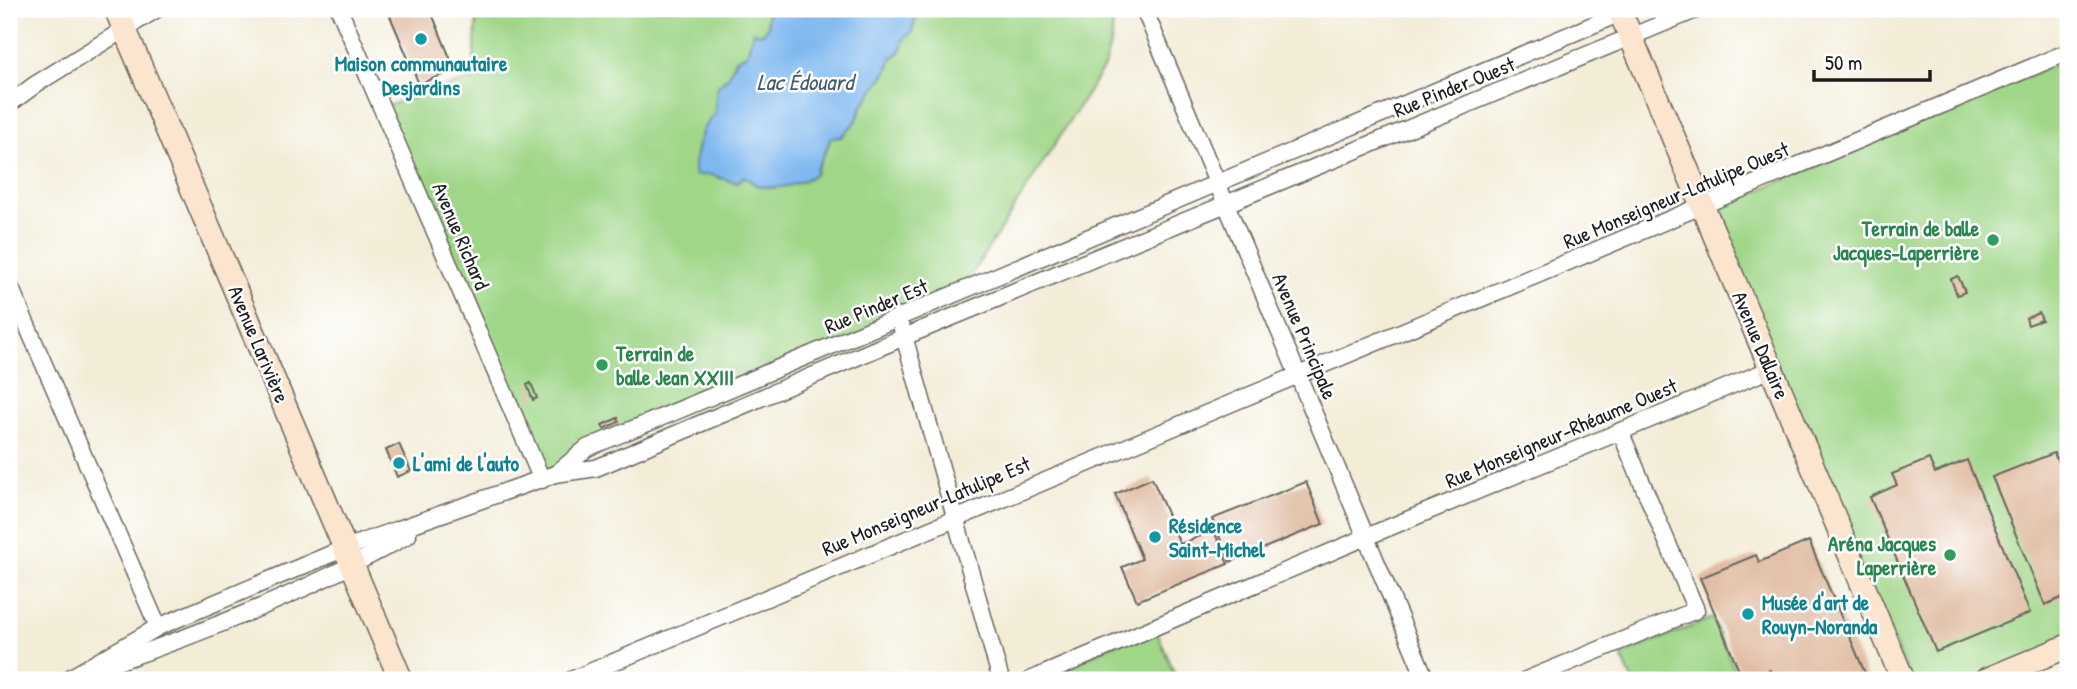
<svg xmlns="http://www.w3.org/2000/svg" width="2077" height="689" viewBox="0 0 2077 689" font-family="'Patrick Hand',sans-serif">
	<rect width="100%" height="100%" fill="#fff"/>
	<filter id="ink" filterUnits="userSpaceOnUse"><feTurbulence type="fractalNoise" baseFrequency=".0143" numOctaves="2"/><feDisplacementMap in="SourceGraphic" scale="14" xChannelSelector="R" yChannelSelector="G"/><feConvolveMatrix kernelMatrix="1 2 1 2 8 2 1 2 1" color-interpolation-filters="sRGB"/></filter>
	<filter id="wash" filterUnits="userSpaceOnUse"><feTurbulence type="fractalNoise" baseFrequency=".00686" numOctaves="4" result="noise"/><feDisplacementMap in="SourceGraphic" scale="28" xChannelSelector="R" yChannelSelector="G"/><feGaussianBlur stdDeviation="1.57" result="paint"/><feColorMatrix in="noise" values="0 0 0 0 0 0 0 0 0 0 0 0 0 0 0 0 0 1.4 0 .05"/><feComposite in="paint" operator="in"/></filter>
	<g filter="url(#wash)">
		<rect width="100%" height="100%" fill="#f3ecd7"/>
		<!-- green -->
		<g fill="#9fd687" stroke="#5e7952" stroke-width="2">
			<path d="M477,9H770L767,15L768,26L747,54L735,60L729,76L717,87L715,113L703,129L694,164L695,175H712L737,182L744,176C772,186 789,191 815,174C818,160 828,152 830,138L856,122L862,106L887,71L892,57L900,52L904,38L912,32L918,9H1113L1112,38L1104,67L959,294L587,448L542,480L383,107L473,79Z"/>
			<polygon points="2068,59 2068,642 1972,680 1910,680 1711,211"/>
			<polygon points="1712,618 1739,680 1632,680 1621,655"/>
			<polygon points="1155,627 1177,680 1056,680 1047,673"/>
		</g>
		<!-- water -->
		<path fill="#7eb8ef" stroke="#4d6a86" stroke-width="2" d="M770,9H918L912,32L904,38L900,52L892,57L887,71L862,106L856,122L841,137L830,138C828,152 818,160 815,174C801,184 777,191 759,186C754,185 749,179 744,176L737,183L712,175H695L694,164L698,145L703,129L715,113L717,87L729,76L735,60L747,54L753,32L762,34L768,26L767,15Z"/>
		<g id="blocks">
			<!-- building -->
			<g fill="#dcb394">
				<polygon points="387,9 430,9 455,70 419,84"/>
				<polygon points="1958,276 1965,292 1957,295 1951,279"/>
				<polygon points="2039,313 2042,320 2028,325 2026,318"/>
				<polygon points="531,383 537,398 533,400 527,385"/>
				<polygon points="618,418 619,422 604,429 602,425"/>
				<polygon points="399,444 411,471 397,477 386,450"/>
				<polygon points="2054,453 2068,486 2068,595 2045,605 1992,477"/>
				<polygon points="1929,459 1935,473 1967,460 2030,613 1936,652 1870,497 1897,485 1892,474"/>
				<polygon points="1152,478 1180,544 1214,531 1228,564 1137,601 1122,567 1142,559 1115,494"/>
				<polygon points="1306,482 1323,524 1230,562 1212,519"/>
				<polygon points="1809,541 1868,680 1775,680 1770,670 1743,680 1700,578 1756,555 1759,562"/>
			</g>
		</g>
	</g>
	<g filter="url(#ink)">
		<use href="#blocks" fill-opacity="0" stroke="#67655d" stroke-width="2"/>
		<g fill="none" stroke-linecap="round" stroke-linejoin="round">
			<!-- street casing -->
			<g stroke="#67655d" stroke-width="19">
				<g id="street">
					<polyline points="339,9 542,480"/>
					<polyline points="1144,9 1426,680"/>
					<polyline points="9,104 36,84 157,9"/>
					<polyline points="9,284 158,627"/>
					<polyline points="902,329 1001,680"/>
					<path d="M557,473L587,448C935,305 1280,155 1628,10"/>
					<path d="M102,667C207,632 312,589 408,535"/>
					<polyline points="68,679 158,627 345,548 555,474 596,468 904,337 1698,9"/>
					<path d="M571,680C1069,467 1570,264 2068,52"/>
					<polyline points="1030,680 1366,537 1771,369"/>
					<polyline points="1526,680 1696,610 1620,431"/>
				</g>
			</g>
			<!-- secondary casing -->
			<g stroke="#67655d" stroke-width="26">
				<g id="secondary">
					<polyline points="116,9 401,680"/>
					<polyline points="1619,9 1903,680"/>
					<polyline points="1986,680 2068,646"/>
				</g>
			</g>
			<!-- street -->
			<use href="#street" stroke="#fff" stroke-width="16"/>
			<!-- secondary -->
			<use href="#secondary" stroke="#fbe5cf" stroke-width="23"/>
		</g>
	</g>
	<!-- markers -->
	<g fill="#0f9aa8" stroke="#fff" stroke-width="2.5">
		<circle cx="421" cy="39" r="7"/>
		<circle cx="399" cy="463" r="7"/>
		<circle cx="1155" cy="537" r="7"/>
		<circle cx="1748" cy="614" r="7"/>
	</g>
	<g fill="#2e9e5b" stroke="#fff" stroke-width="2.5">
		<circle cx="1993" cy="240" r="7"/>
		<circle cx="602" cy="365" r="7"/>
		<circle cx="1950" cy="555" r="7"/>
	</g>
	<g text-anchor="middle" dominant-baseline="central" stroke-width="5" stroke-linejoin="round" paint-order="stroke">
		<!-- culture labels -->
		<g font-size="21" font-weight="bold" fill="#0d838f" stroke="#fff" text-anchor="start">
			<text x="421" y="63" text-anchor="middle">Maison communautaire<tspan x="421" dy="24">Desjardins</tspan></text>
			<text x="413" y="463">L'ami de l'auto</text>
			<text x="1169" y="525">Résidence<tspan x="1169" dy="24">Saint-Michel</tspan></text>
			<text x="1762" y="602">Musée d'art de<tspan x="1762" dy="24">Rouyn-Noranda</tspan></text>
		</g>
		<!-- street labels -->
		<g font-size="21" fill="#1c1c1c" stroke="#fff">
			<text transform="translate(1454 87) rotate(-22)">Rue Pinder Ouest</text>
			<text transform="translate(1676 195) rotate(-23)">Rue Monseigneur-Latulipe Ouest</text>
			<text transform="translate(461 236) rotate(67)">Avenue Richard</text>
			<text transform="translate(876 306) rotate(-23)">Rue Pinder Est</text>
			<text transform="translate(1305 336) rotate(67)">Avenue Principale</text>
			<text transform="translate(259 344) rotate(67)">Avenue Larivière</text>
			<text transform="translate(1761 345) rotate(67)">Avenue Dallaire</text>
			<text transform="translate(1561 433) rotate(-23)">Rue Monseigneur-Rhéaume Ouest</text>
			<text transform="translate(926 506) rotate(-23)">Rue Monseigneur-Latulipe Est</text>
		</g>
		<!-- leisure labels -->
		<g font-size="21" font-weight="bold" fill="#27864d" stroke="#fff" text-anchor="end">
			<text x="1979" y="228">Terrain de balle<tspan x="1979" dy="24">Jacques-Laperrière</tspan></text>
			<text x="616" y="353" text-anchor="start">Terrain de<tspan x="616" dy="24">balle Jean XXIII</tspan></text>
			<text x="1936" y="543">Aréna Jacques<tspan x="1936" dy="24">Laperrière</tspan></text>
		</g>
		<!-- water labels -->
		<g font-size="23" font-style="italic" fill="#435a70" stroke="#fff">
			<text x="805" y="81">Lac Édouard</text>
		</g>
	</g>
	<!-- margin -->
	<rect width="2077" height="689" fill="none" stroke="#fff" stroke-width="35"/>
	<!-- scale -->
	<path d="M1814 70v10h116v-10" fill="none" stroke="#1c1c1c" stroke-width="3.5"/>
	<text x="1825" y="70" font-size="21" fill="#1c1c1c" stroke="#ffffff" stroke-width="5" paint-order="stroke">50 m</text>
</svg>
